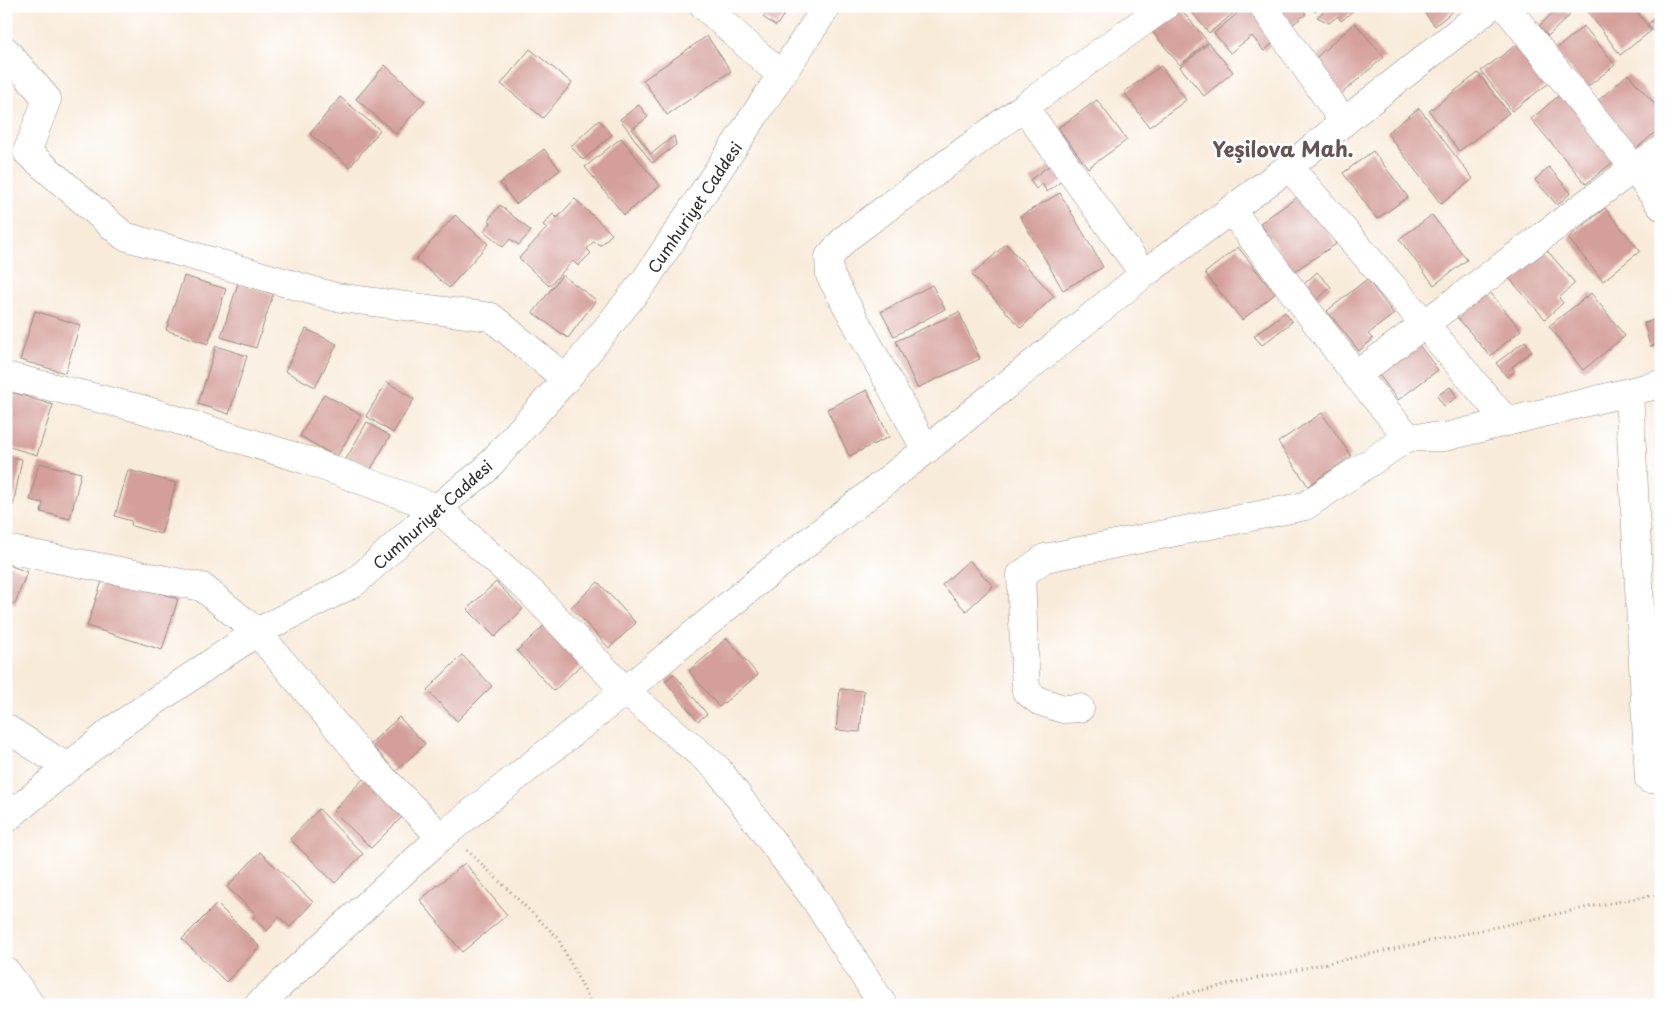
<svg xmlns="http://www.w3.org/2000/svg" width="1667" height="1011" viewBox="0 0 1667 1011" font-family="'Playpen Sans',sans-serif">
	<rect width="100%" height="100%" fill="#fff"/>
	<filter id="ink" filterUnits="userSpaceOnUse"><feTurbulence type="fractalNoise" baseFrequency=".02" numOctaves="2"/><feDisplacementMap in="SourceGraphic" scale="10" xChannelSelector="R" yChannelSelector="G"/><feConvolveMatrix kernelMatrix="1 2 1 2 8 2 1 2 1" color-interpolation-filters="sRGB"/></filter>
	<filter id="wash" filterUnits="userSpaceOnUse"><feTurbulence type="fractalNoise" baseFrequency=".0096" numOctaves="4" result="noise"/><feDisplacementMap in="SourceGraphic" scale="20" xChannelSelector="R" yChannelSelector="G"/><feGaussianBlur stdDeviation="1.12" result="paint"/><feColorMatrix in="noise" values="0 0 0 0 0 0 0 0 0 0 0 0 0 0 0 0 0 1.4 0 .05"/><feComposite in="paint" operator="in"/></filter>
	<g filter="url(#wash)">
		<rect width="100%" height="100%" fill="#f8ebda"/>
		<g id="blocks">
			<!-- building -->
			<g fill="#d49f9a">
				<polygon points="771,6 779,6 786,12 776,26 763,17"/>
				<polygon points="1187,6 1243,6 1209,33"/>
				<polygon points="1246,6 1252,6 1278,39 1264,51 1252,36 1230,53 1214,33"/>
				<polygon points="1278,6 1300,6 1306,14 1291,26"/>
				<polygon points="1310,6 1322,6 1315,12"/>
				<polygon points="1330,6 1359,6 1341,21 1338,16 1329,23 1317,17"/>
				<polygon points="1419,6 1459,6 1435,26"/>
				<polygon points="1560,6 1562,6 1570,15 1548,36 1539,26"/>
				<polygon points="1584,6 1633,6 1651,31 1620,55"/>
				<polygon points="1179,7 1208,42 1180,65 1151,30"/>
				<polygon points="1661,14 1661,32 1656,35 1648,24"/>
				<polygon points="1355,23 1384,57 1340,95 1311,62"/>
				<polygon points="1584,26 1615,65 1586,88 1555,50"/>
				<polygon points="707,36 731,71 667,115 643,80"/>
				<polygon points="1209,43 1233,72 1204,96 1180,67"/>
				<polygon points="1519,43 1549,83 1512,111 1481,71"/>
				<polygon points="530,49 572,83 543,118 501,84"/>
				<polygon points="385,65 425,101 396,134 356,99"/>
				<polygon points="1161,66 1186,100 1149,127 1124,92"/>
				<polygon points="1478,73 1509,113 1459,151 1429,111"/>
				<polygon points="1628,74 1661,111 1661,127 1635,150 1594,104"/>
				<polygon points="1563,92 1618,158 1586,184 1531,119"/>
				<polygon points="340,97 380,130 350,167 310,134"/>
				<polygon points="1097,100 1127,140 1088,168 1058,128"/>
				<polygon points="639,105 648,117 632,129 651,154 674,136 676,145 652,163 620,119"/>
				<polygon points="1419,108 1473,179 1441,204 1387,133"/>
				<polygon points="599,120 612,135 583,160 571,146"/>
				<polygon points="621,138 660,186 624,215 585,167"/>
				<polygon points="544,149 560,170 516,204 500,183"/>
				<polygon points="1373,151 1408,197 1377,219 1343,173"/>
				<polygon points="1050,165 1062,181 1047,192 1042,184 1036,189 1030,180"/>
				<polygon points="1549,167 1571,193 1557,205 1535,180"/>
				<polygon points="1060,193 1103,267 1063,290 1020,216"/>
				<polygon points="1302,194 1336,244 1293,272 1260,223"/>
				<polygon points="575,199 612,234 601,245 593,242 587,249 591,253 578,266 573,261 549,286 519,258 547,228 543,225 553,214 557,218"/>
				<polygon points="500,205 531,231 519,245 510,239 503,247 484,231 491,223 489,219"/>
				<polygon points="1605,208 1640,251 1603,281 1568,238"/>
				<polygon points="455,215 488,244 449,288 416,259"/>
				<polygon points="1432,215 1467,260 1434,285 1399,239"/>
				<polygon points="1006,244 1054,296 1021,328 972,275"/>
				<polygon points="1238,247 1275,294 1242,320 1205,273"/>
				<polygon points="1544,247 1575,283 1559,298 1563,303 1545,319 1509,278"/>
				<polygon points="1317,272 1331,287 1317,300 1304,284"/>
				<polygon points="562,275 596,300 568,338 533,313"/>
				<polygon points="184,276 226,289 208,344 166,330"/>
				<polygon points="1367,279 1394,314 1368,334 1373,339 1359,351 1327,311"/>
				<polygon points="238,283 273,294 256,348 221,337"/>
				<polygon points="932,285 945,309 894,336 881,312"/>
				<polygon points="1489,291 1521,330 1490,356 1457,317"/>
				<polygon points="1591,293 1625,336 1583,370 1549,326"/>
				<polygon points="6,309 10,310 7,322 6,322"/>
				<polygon points="35,311 80,325 65,373 20,360"/>
				<polygon points="959,312 980,359 917,388 896,341"/>
				<polygon points="1285,312 1292,322 1262,345 1254,336"/>
				<polygon points="1661,318 1661,344 1650,346 1644,323"/>
				<polygon points="306,329 337,344 315,387 285,371"/>
				<polygon points="1416,341 1438,370 1398,400 1376,371"/>
				<polygon points="1525,341 1532,351 1512,367 1515,371 1507,377 1496,363"/>
				<polygon points="216,346 247,356 229,414 198,404"/>
				<polygon points="387,382 414,399 393,433 366,416"/>
				<polygon points="1450,387 1457,397 1444,406 1437,396"/>
				<polygon points="867,390 889,437 849,456 827,409"/>
				<polygon points="8,391 53,405 37,455 6,446 6,396"/>
				<polygon points="324,394 361,415 337,457 300,436"/>
				<polygon points="1322,413 1351,456 1308,486 1278,442"/>
				<polygon points="367,422 390,436 368,474 345,461"/>
				<polygon points="6,456 22,459 13,506 6,505"/>
				<polygon points="39,463 81,473 70,519 41,512 43,503 30,500"/>
				<polygon points="128,470 176,483 161,534 132,526 131,521 115,516"/>
				<polygon points="969,560 993,586 966,611 942,585"/>
				<polygon points="6,564 27,572 15,604 6,600"/>
				<polygon points="104,575 178,599 162,650 87,626"/>
				<polygon points="496,582 523,609 495,637 467,609"/>
				<polygon points="598,582 636,623 609,648 571,607"/>
				<polygon points="548,622 585,661 554,691 517,651"/>
				<polygon points="727,638 758,675 719,707 689,671"/>
				<polygon points="462,655 492,686 457,721 427,690"/>
				<polygon points="674,674 707,714 698,721 665,681"/>
				<polygon points="840,689 864,691 860,732 836,730"/>
				<polygon points="399,717 425,744 396,771 370,744"/>
				<polygon points="367,775 406,813 371,848 333,811"/>
				<polygon points="319,809 363,854 335,883 290,839"/>
				<polygon points="260,852 313,902 290,927 279,917 267,931 253,918 256,914 227,887"/>
				<polygon points="465,863 507,915 462,952 420,900"/>
				<polygon points="217,904 260,947 226,982 182,939"/>
			</g>
		</g>
	</g>
	<g filter="url(#ink)">
		<use href="#blocks" fill-opacity="0" stroke="#928b82" stroke-width="1"/>
		<g fill="none" stroke-linecap="round" stroke-linejoin="round">
			<!-- minor casing -->
			<g stroke="#928b82" stroke-width="29">
				<g id="minor">
					<polyline points="704,6 781,75"/>
					<polyline points="1263,6 1344,122"/>
					<polyline points="1505,6 1634,168 1661,206"/>
					<polyline points="6,51 47,99 27,152 124,236 335,297 491,317 566,379"/>
					<polyline points="1289,167 1424,323 1507,422"/>
					<polyline points="1231,210 1356,375 1408,437 1445,437 1661,384"/>
					<polyline points="1144,274 1024,107 1165,6"/>
					<polyline points="1356,375 1634,168 1661,150"/>
					<polyline points="6,376 142,409 306,460 437,508 533,594 625,691 717,768 814,898 883,1005"/>
					<polyline points="1629,392 1649,779 1661,778"/>
					<polyline points="926,450 830,275 829,257 846,238 1024,107"/>
					<polyline points="6,549 202,587 257,632 364,759 441,837"/>
					<polyline points="1080,708 1063,709 1039,701 1026,691 1021,575 1045,558 1305,506 1408,437"/>
					<polyline points="6,728 68,768"/>
					<polyline points="6,819 114,729 257,632 354,583 437,508 484,471 566,379 646,279 827,6"/>
					<polyline points="6,971 31,1005"/>
					<polyline points="258,1005 441,837 625,691 762,578 926,450 1144,274 1289,167 1344,122 1491,6"/>
				</g>
			</g>
			<!-- path -->
			<g stroke="#928b82" stroke-width="3" stroke-dasharray="1 4" stroke-linecap="butt">
				<polyline points="467,850 557,937 592,1005"/>
				<polyline points="1140,1005 1151,1001 1594,906 1661,894"/>
			</g>
			<!-- minor -->
			<use href="#minor" stroke="#fff" stroke-width="28"/>
		</g>
	</g>
	<g text-anchor="middle" dominant-baseline="central" stroke-width="5" stroke-linejoin="round" paint-order="stroke">
		<!-- street labels -->
		<g font-size="16" fill="#2b2b2b" stroke="#fff">
			<text transform="translate(694 207) rotate(-56)">Cumhuriyet Caddesi</text>
			<text transform="translate(432 514) rotate(-42)">Cumhuriyet Caddesi</text>
		</g>
		<!-- district labels -->
		<g font-size="21" font-weight="bold" fill="#665452" stroke="#fff">
			<text x="1283" y="148">Yeşilova Mah.</text>
		</g>
	</g>
	<!-- margin -->
	<rect width="1667" height="1011" fill="none" stroke="#fff" stroke-width="25"/>
</svg>
